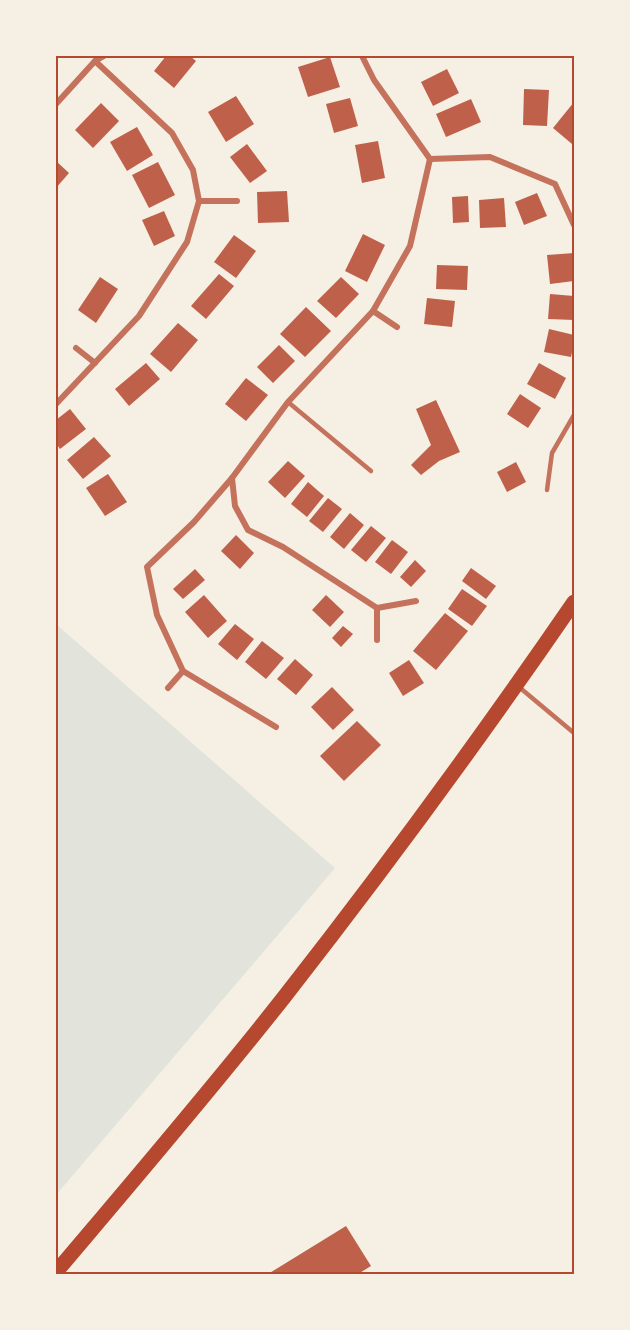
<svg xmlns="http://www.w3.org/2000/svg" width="630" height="1330" viewBox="0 0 630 1330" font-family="'Space Grotesk',sans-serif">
	<rect width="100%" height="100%" fill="#f6efe4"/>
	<!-- green -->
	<polygon fill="#e2e4dc" points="56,624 335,868 56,1195"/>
	<!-- building -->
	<g fill="#bf614a">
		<polygon points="166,56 190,56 196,61 174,88 154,71"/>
		<polygon points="330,57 340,87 308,97 298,67"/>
		<polygon points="447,69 459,93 433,106 421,82"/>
		<polygon points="524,89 549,90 547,126 523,125"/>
		<polygon points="236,96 254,124 226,142 208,112"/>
		<polygon points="350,98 358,126 334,133 326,104"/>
		<polygon points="471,99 481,122 446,137 436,114"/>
		<polygon points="574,102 574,141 572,144 553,128"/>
		<polygon points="101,103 119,121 93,148 75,130"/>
		<polygon points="137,127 153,155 127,171 110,142"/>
		<polygon points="378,141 385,178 362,183 355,145"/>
		<polygon points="247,144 267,171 250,183 230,157"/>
		<polygon points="56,161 69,173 56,188"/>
		<polygon points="158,162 175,195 149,208 132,175"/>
		<polygon points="287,191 289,222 258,223 257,192"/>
		<polygon points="537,193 547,216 524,225 515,202"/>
		<polygon points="468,196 469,222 453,223 452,197"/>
		<polygon points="504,198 506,227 480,228 479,200"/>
		<polygon points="164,211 175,236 154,246 142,220"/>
		<polygon points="363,234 385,245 367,282 345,271"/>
		<polygon points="234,235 256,251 236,278 214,262"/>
		<polygon points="574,253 574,281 550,284 547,255"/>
		<polygon points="437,265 468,266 467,290 436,289"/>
		<polygon points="219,274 234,286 206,319 191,306"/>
		<polygon points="100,277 118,289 96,323 78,310"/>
		<polygon points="341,277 359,294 336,318 317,301"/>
		<polygon points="550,294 574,296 574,320 548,319"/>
		<polygon points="427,298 455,301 452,327 424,324"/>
		<polygon points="306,307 331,331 305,357 280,334"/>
		<polygon points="178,323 198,340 171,372 150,354"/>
		<polygon points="549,329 574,335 574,343 571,357 544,352"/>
		<polygon points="279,345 295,361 273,383 257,367"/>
		<polygon points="146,363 160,379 129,406 115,389"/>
		<polygon points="539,363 566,378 555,399 527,384"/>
		<polygon points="246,378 268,395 246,421 225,404"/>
		<polygon points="520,394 541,408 528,428 507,414"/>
		<polygon points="436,400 460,452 439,461 421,475 411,465 431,445 416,409"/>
		<polygon points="70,409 86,429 60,449 56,443 56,420"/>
		<polygon points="94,437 111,456 83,479 67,460"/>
		<polygon points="288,461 305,476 285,498 268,482"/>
		<polygon points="516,462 526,482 507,492 497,472"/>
		<polygon points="108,474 127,502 105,516 86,488"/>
		<polygon points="308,482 324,496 307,517 291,504"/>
		<polygon points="328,498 342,509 323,532 309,521"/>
		<polygon points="350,513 364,525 344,549 330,537"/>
		<polygon points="371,526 386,538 366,562 351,550"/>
		<polygon points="236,535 254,553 240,569 221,551"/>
		<polygon points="392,540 408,552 391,574 375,562"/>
		<polygon points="415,560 426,571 411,587 400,577"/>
		<polygon points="471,568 496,586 486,599 462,581"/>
		<polygon points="195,569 205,580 183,599 173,589"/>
		<polygon points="462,589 487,606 472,626 448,609"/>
		<polygon points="204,595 227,621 208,638 185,612"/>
		<polygon points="326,595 344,612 330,627 312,610"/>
		<polygon points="445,613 468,631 436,670 413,651"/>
		<polygon points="235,624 254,639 237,660 218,644"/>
		<polygon points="343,626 353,634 341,647 332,638"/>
		<polygon points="262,641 284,658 266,679 245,662"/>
		<polygon points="295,659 313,675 296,695 277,679"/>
		<polygon points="409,660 424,683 403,696 389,673"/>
		<polygon points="332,687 354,710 333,730 311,707"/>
		<polygon points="357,721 381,745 344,781 320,756"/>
		<polygon points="346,1226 371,1266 358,1274 268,1274"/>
	</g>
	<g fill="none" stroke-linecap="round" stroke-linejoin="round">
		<!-- service -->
		<g stroke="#c5725c" stroke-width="4.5">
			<polyline points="288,402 371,471"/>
			<polyline points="547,490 552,453 574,415"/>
			<polyline points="519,687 574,733"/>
		</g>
		<!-- minor -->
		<g stroke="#c5725c" stroke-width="6">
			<polyline points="362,56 374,80 430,159 490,157 555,184 574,225"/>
			<polyline points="56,104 95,61 104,56"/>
			<polyline points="199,201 237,201"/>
			<polyline points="373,311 397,327"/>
			<polyline points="76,348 95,363"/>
			<polyline points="56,404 139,316 187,242 199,201 193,170 172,133 95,61"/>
			<polyline points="232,478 288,402 373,311 410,246 430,159"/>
			<polyline points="377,608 416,601"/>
			<polyline points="183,671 276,727"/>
			<polyline points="168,688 183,671 157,615 147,567 194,522 232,478 235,506 248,530 283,547 377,608 377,640"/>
		</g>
		<!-- primary -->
		<path stroke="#b5482f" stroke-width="15" d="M56,1272C133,1181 211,1090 285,996C385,868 482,736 574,602"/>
	</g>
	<!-- border -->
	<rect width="630" height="1330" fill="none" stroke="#f6efe4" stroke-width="114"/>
	<rect x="57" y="57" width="516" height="1216" fill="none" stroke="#b5482f" stroke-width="2"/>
</svg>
